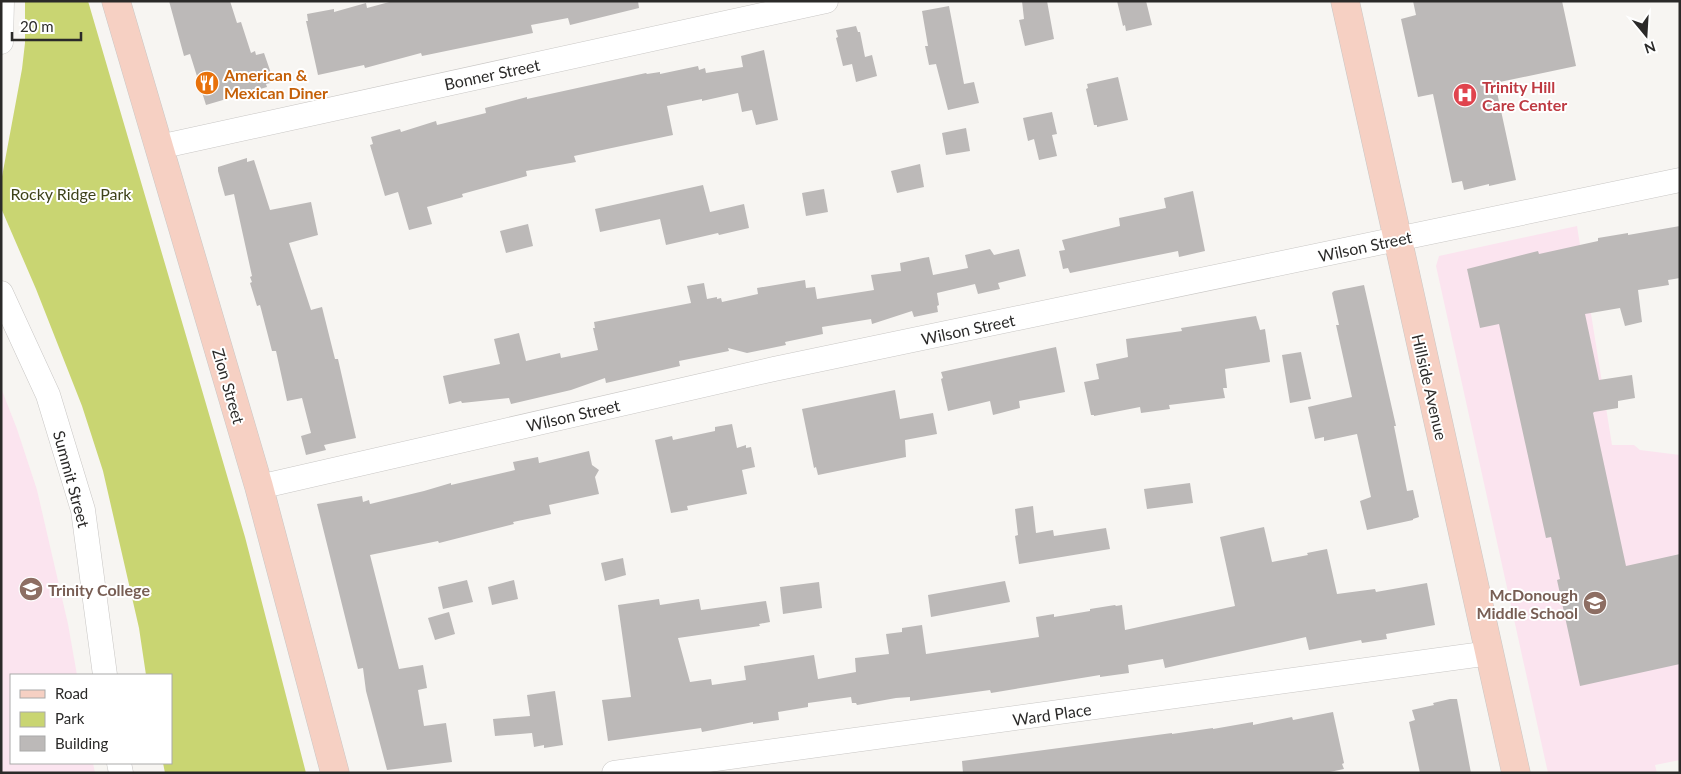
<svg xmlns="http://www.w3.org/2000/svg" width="1681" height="774" viewBox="0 0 1681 774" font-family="Lato,sans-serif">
	<rect width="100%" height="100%" fill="#f7f5f2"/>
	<!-- education -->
	<g fill="#fbe4ef">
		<polygon points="1577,226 1612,445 1634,445 1640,450 1680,455 1680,760 1655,765 1657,773 1548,773 1436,266 1439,256"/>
		<polygon points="1,388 17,429 37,490 68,624 77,675 11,675 11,763 93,763 95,773 1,773"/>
	</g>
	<!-- green -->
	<polygon fill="#c9d572" points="25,1 88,1 245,537 306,773 165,773 163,763 171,763 171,675 146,675 139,628 103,471 82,406 36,289 1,208 1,182 22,69 25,43"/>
	<!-- building -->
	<g fill="#bcb9b8">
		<polygon points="169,1 230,1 237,23 241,22 251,53 255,51 256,55 264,53 274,82 266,84 267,87 206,105 190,54 184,56"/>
		<polygon points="393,1 638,1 639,8 570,25 568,18 531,25 533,33 422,56 421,53 365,68 364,65 318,75 306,21 308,21 307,14 334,9 334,12 366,3 367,8"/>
		<polygon points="1022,1 1047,1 1054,39 1025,46 1019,20 1024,19"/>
		<polygon points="1117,1 1146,1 1152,25 1126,31 1125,25 1123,26"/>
		<polygon points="1413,1 1562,1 1576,66 1495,83 1516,180 1489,186 1489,184 1464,190 1462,181 1452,183 1433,94 1418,97 1401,19 1416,15"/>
		<polygon points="949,6 964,84 974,82 979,103 948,110 936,64 929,65 925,46 928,46 922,11"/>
		<polygon points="856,26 858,32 860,32 865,57 872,55 877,76 856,82 852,64 843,66 836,38 838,37 836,30"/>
		<polygon points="764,50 778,120 756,125 752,110 742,112 738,93 702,101 702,99 667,106 673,135 574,156 576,162 526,171 527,176 462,194 463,197 427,207 432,224 409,230 398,192 385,196 370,145 373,144 371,137 400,129 401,132 436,121 437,125 486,113 485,108 527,97 527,99 646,73 647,74 660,72 660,74 698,66 699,70 705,68 706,73 743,67 741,56"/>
		<polygon points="1118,77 1128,120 1097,127 1097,125 1094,125 1086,89 1088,88 1087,84"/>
		<polygon points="1052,112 1057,134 1052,135 1057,156 1039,160 1034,139 1028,141 1023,118"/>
		<polygon points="966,128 970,151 946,155 942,133"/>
		<polygon points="247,158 247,162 254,160 270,210 311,202 318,235 289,243 311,310 322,307 335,359 338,359 356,438 324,445 326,450 306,455 301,436 311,433 302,398 287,401 276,351 272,351 260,305 257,306 250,283 252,282 250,277 252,276 234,194 225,196 218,171 218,167"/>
		<polygon points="920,164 924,187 897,193 891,171"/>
		<polygon points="703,185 710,212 744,204 749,228 719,235 718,233 666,245 660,219 600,232 595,209"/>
		<polygon points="824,189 828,212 806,216 802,193"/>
		<polygon points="1193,191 1205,251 1179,257 1178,251 1070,273 1068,268 1063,269 1059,251 1065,250 1062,240 1120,226 1119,218 1166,208 1164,198"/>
		<polygon points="528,224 533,246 506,253 500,231"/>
		<polygon points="1680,226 1680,278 1668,280 1669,285 1638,290 1642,322 1625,326 1620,308 1585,314 1599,380 1632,375 1635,398 1618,401 1618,408 1594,412 1593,413 1626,566 1680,554 1680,664 1580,686 1557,580 1560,579 1551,537 1546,538 1499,324 1480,328 1467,269 1538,251 1539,254 1598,241 1598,238 1628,233 1628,235"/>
		<polygon points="990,249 994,255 1019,249 1026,276 998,283 1000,289 978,294 975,284 937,293 939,305 937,306 938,312 914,317 912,311 872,324 871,319 822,327 823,334 785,342 786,345 747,353 728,348 729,351 679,361 680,366 606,383 605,378 571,390 511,404 509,398 462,403 461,401 449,404 443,376 500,364 494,339 519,333 526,361 560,353 561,358 598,350 593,328 595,328 594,322 691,303 687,286 704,283 707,299 717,297 717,299 721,298 722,302 758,294 757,288 805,280 806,288 815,287 817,299 874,290 871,275 901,271 900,263 923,258 929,257 933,275 968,268 965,255"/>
		<polygon points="1364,285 1396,426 1394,426 1407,491 1413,490 1419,517 1413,519 1413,520 1367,530 1360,501 1371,497 1357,434 1324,441 1324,437 1315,439 1308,407 1352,397 1336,325 1339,325 1332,293 1334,291"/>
		<polygon points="1256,316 1260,330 1265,329 1270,362 1225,369 1227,388 1223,388 1225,398 1169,405 1170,409 1141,413 1140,407 1094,416 1094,415 1091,415 1084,382 1099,379 1096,364 1128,357 1126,339 1182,331 1181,328"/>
		<polygon points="1056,347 1065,392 1019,401 1020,408 993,415 990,401 948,411 941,379 943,378 941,372"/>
		<polygon points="1301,352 1311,399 1290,403 1282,355"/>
		<polygon points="895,390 900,419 933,413 937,434 905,440 906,457 818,475 816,467 814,468 802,409"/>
		<polygon points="732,424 737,448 746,445 746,448 751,447 755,467 742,470 747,494 687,506 688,510 671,513 655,440 672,436 673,440 715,431 715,427"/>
		<polygon points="589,451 592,465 599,470 595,477 599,494 549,505 551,514 513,522 514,524 439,543 438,541 370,555 399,669 423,665 427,688 418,690 424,726 446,723 452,762 387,770 366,691 363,668 358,669 317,504 362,496 363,502 369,500 370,504 424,491 451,483 451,485 515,470 513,462 538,457 539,463"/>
		<polygon points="1190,483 1193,503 1147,509 1144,489"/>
		<polygon points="1033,506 1036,533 1053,530 1054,536 1106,528 1110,549 1019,564 1015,536 1018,535 1015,509"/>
		<polygon points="1264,527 1272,562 1308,555 1307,553 1327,549 1337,594 1375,589 1376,592 1427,583 1435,625 1386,634 1387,639 1362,643 1361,640 1309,650 1306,637 1165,668 1163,659 1128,665 1129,673 1100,677 1100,675 991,693 990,690 910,701 910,697 896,698 857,705 856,703 852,703 851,697 808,703 808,707 778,712 779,720 753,724 753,722 702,732 701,728 608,741 602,700 631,697 618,605 659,599 660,605 699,599 701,610 766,601 770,622 759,624 760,626 678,638 690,682 711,679 712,685 746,680 744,666 814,655 818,679 856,672 855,658 889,654 886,634 902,632 902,628 922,625 926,654 1039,637 1036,617 1054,614 1054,617 1090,611 1090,609 1115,605 1116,606 1122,605 1125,630 1235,606 1220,537"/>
		<polygon points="623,558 626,575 605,581 601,563"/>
		<polygon points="467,580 473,602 443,609 438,587"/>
		<polygon points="514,580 518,599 492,605 488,587"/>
		<polygon points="1005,581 1010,602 931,617 928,595"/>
		<polygon points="819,582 822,608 783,614 780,587"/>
		<polygon points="449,612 455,634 435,640 428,618"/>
		<polygon points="555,691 563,745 544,748 544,745 534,747 532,733 495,736 493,719 530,716 527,695"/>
		<polygon points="1450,699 1457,699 1471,773 1420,773 1409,722 1415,720 1412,710 1434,705 1433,703"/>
		<polygon points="1333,712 1344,763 1342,764 1344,769 1325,773 963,773 962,761 1172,733 1172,734 1213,728 1213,729 1253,722 1253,725 1292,717 1293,720"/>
	</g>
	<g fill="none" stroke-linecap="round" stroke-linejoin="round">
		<!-- street casing -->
		<g stroke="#c9c7c5" stroke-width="25">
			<g id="street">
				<polyline points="1,42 2,1"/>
				<polyline points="159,147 826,1"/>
				<polyline points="1,293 48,395 83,510 105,675"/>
				<polyline points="259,487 774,369 1680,180"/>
				<polyline points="119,763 121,773"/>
				<polyline points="614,773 1490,653"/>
			</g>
		</g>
		<!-- secondary casing -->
		<g stroke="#c9c7c5" stroke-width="29">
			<g id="secondary">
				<polyline points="116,1 259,487 335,773"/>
				<polyline points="1345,1 1516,773"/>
			</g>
		</g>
		<!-- street -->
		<use href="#street" stroke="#fff" stroke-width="24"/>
		<!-- secondary -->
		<use href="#secondary" stroke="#f6d0c3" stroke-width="28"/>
	</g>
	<!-- icons -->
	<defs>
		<g id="restaurant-disc" transform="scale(1.25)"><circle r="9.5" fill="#e8710a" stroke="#fff"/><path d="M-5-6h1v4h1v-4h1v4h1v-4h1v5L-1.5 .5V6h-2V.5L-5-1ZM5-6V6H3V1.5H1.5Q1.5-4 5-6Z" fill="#fff"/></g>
		<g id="hospital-disc" transform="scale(1.25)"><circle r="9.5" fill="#e0444e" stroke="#fff"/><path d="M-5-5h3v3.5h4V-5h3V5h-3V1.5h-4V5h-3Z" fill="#fff"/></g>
		<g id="university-disc" transform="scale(1.25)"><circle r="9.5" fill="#8d6e63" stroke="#fff"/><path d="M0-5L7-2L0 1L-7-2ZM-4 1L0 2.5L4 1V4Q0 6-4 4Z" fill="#fff"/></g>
		<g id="school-disc" transform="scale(1.25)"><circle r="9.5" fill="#8d6e63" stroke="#fff"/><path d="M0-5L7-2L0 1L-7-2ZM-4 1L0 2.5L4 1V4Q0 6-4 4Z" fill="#fff"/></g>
	</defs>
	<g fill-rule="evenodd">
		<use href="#restaurant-disc" x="207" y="83"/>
		<use href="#hospital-disc" x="1465" y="95"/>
		<use href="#university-disc" x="31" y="589"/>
		<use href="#school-disc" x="1595" y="603"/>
	</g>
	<g text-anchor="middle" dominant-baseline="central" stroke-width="4" stroke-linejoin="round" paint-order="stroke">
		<!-- food labels -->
		<g font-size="16" font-weight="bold" fill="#c56008" stroke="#fff" text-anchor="start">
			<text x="224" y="74">American &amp;<tspan x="224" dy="18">Mexican Diner</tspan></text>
		</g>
		<!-- street labels -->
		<g font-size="16" fill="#2b2a29" stroke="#fff">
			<text transform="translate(492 74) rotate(-12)">Bonner Street</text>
			<text transform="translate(1365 246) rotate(-12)">Wilson Street</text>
			<text transform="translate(968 329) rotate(-12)">Wilson Street</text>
			<text transform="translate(229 386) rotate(74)">Zion Street</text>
			<text transform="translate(1430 387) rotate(77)">Hillside Avenue</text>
			<text transform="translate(573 415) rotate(-13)">Wilson Street</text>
			<text transform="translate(72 479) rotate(75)">Summit Street</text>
			<text transform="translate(1052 714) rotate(-8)">Ward Place</text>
		</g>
		<!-- health labels -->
		<g font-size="16" font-weight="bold" fill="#be3a42" stroke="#fff" text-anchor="start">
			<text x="1482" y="86">Trinity Hill<tspan x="1482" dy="18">Care Center</tspan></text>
		</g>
		<!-- park labels -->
		<g font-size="16" fill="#3e4219" stroke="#fff">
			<text x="71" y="193">Rocky Ridge Park</text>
		</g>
		<!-- education labels -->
		<g font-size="16" font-weight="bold" fill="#785e54" stroke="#fff" text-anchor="start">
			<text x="48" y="589">Trinity College</text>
			<text x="1578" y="594" text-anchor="end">McDonough<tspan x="1578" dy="18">Middle School</tspan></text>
		</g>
	</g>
	<!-- border -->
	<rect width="1681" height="774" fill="none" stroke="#2b2a29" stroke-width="5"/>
	<!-- legend -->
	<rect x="10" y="674" width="162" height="90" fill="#ffffff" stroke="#aaaaa9"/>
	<rect x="20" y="690" width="25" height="8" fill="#f6d0c3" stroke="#aaaaa9"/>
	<text x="55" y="699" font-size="15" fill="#2b2a29">Road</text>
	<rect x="20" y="712" width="25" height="15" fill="#c9d572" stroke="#aaaaa9"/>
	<text x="55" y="724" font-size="15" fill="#2b2a29">Park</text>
	<rect x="20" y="736" width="25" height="15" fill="#bcb9b8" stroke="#aaaaa9"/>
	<text x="55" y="749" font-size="15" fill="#2b2a29">Building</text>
	<!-- north arrow -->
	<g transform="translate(1646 35) rotate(162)" stroke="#ffffff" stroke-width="4" paint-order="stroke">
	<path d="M0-4L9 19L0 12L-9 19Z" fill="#2b2a29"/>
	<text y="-8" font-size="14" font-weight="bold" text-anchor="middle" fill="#2b2a29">N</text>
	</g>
	<!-- scale -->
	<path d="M12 32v8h69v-8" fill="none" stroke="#2b2a29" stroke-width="2.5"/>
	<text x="20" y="32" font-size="15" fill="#2b2a29" stroke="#ffffff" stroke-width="4" paint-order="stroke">20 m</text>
</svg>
